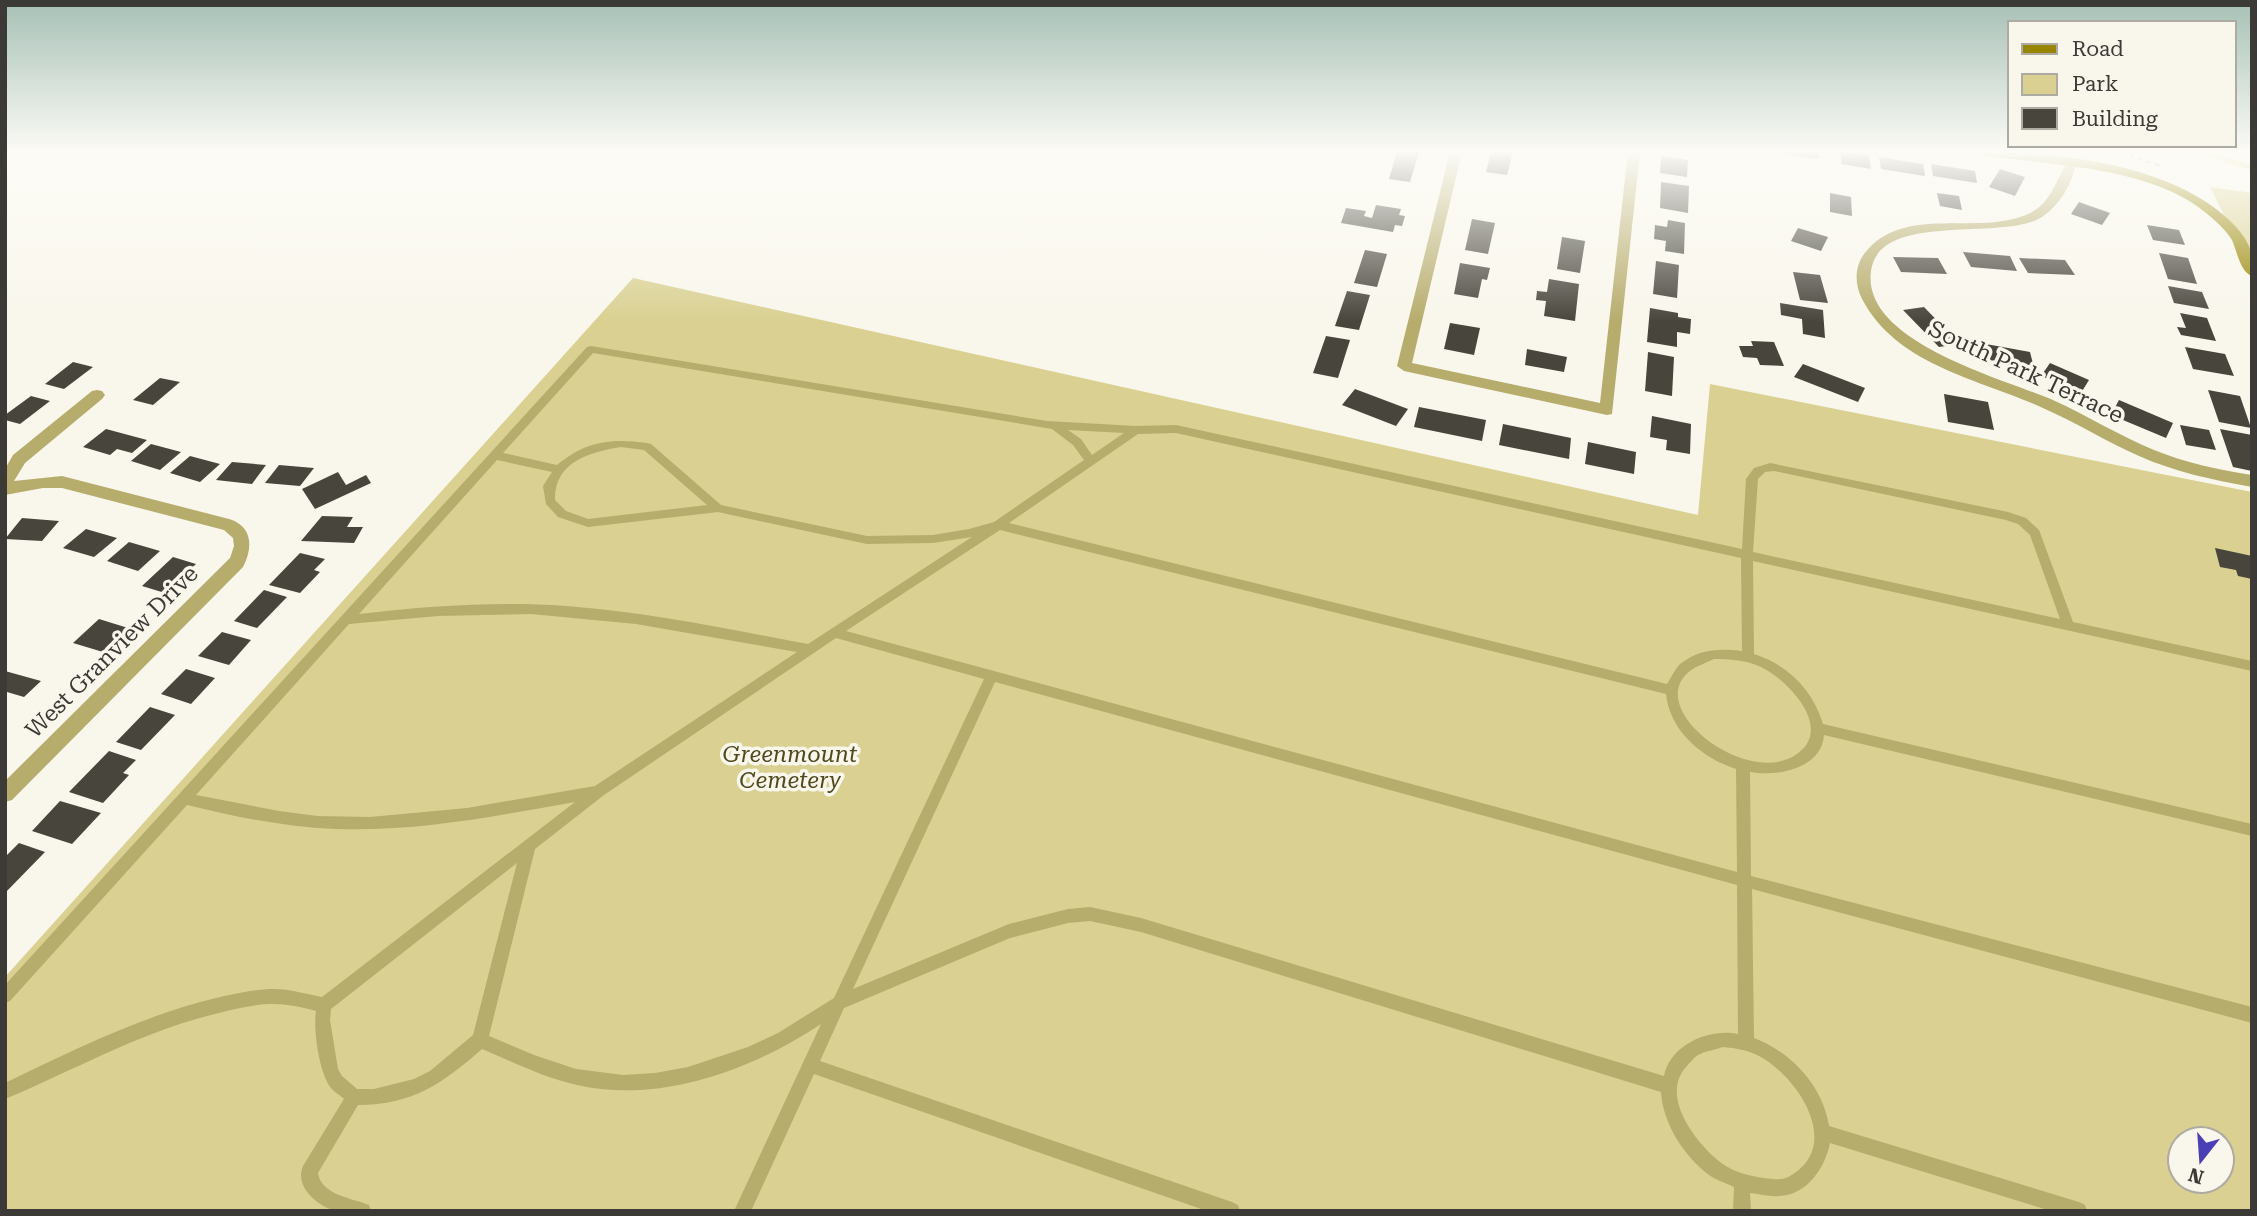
<svg xmlns="http://www.w3.org/2000/svg" width="2257" height="1216" viewBox="0 0 2257 1216" font-family="'Roboto Serif',serif">
	<rect width="100%" height="100%" fill="#f9f7ec"/>
	<!-- green -->
	<g fill="#d9d091" fill-rule="evenodd">
		<polygon points="2210,187 2252,193 2252,272"/>
		<path d="M633,278L1698,515L1710,384L2252,492V1211H5V977ZM2180,1139H2222V1181H2180Z"/>
	</g>
	<g fill="none" stroke-linecap="round" stroke-linejoin="round">
		<!-- stream -->
		<polyline stroke="#e3d369" stroke-width="5" points="2202,152 2252,168"/>
	</g>
	<!-- building -->
	<g fill="#47453c">
		<polygon points="1397,152 1419,152 1410,182 1389,179"/>
		<polygon points="1491,152 1513,152 1507,175 1486,172"/>
		<polygon points="1784,152 1819,152 1819,159 1783,154"/>
		<polygon points="1840,152 1869,155 1871,169 1842,164"/>
		<polygon points="1661,156 1688,160 1687,177 1660,173"/>
		<polygon points="1879,157 1923,164 1925,176 1881,169"/>
		<polygon points="1931,164 1975,171 1977,183 1933,176"/>
		<polygon points="2000,169 2025,177 2015,196 1989,187"/>
		<polygon points="1661,182 1689,186 1688,213 1660,208"/>
		<polygon points="1830,193 1851,197 1852,216 1830,212"/>
		<polygon points="1937,193 1959,196 1962,210 1940,206"/>
		<polygon points="2079,202 2110,213 2102,225 2071,214"/>
		<polygon points="1376,205 1401,209 1399,215 1405,216 1402,226 1395,225 1393,232 1341,223 1346,208 1366,211 1364,216 1372,218"/>
		<polygon points="1472,219 1495,223 1488,254 1465,250"/>
		<polygon points="1668,220 1685,223 1684,254 1665,251 1666,241 1654,239 1655,225 1667,227"/>
		<polygon points="2147,225 2179,230 2185,245 2153,240"/>
		<polygon points="1798,228 1828,237 1821,251 1791,241"/>
		<polygon points="1562,237 1585,241 1580,273 1557,269"/>
		<polygon points="1365,250 1387,254 1377,287 1354,283"/>
		<polygon points="1963,252 2010,256 2017,271 1971,267"/>
		<polygon points="2159,253 2188,258 2197,284 2168,279"/>
		<polygon points="1893,257 1938,258 1947,274 1901,272"/>
		<polygon points="2019,258 2065,260 2075,275 2028,273"/>
		<polygon points="1656,261 1679,265 1677,298 1653,294"/>
		<polygon points="1460,263 1490,268 1487,280 1482,279 1478,298 1454,294"/>
		<polygon points="1793,272 1820,275 1828,303 1800,300"/>
		<polygon points="1549,279 1579,284 1575,321 1544,316 1546,301 1536,300 1537,291 1547,292"/>
		<polygon points="2168,286 2202,292 2209,309 2174,303"/>
		<polygon points="1347,291 1370,295 1359,330 1335,326"/>
		<polygon points="1780,303 1823,310 1825,338 1803,334 1802,319 1781,315"/>
		<polygon points="1924,307 1960,344 1939,347 1903,310"/>
		<polygon points="1650,308 1678,313 1678,317 1691,319 1690,334 1677,332 1677,347 1647,342"/>
		<polygon points="2180,313 2207,318 2216,341 2181,335 2177,327 2186,328"/>
		<polygon points="1450,323 1480,328 1474,355 1444,349"/>
		<polygon points="1326,336 1350,340 1338,378 1313,373"/>
		<polygon points="1751,341 1774,342 1784,366 1760,365 1757,358 1743,357 1739,346 1753,346"/>
		<polygon points="1975,342 2030,352 2034,368 1978,358"/>
		<polygon points="2185,347 2225,354 2234,376 2193,369"/>
		<polygon points="1527,349 1567,357 1564,372 1525,365"/>
		<polygon points="1648,352 1674,357 1672,396 1645,391"/>
		<polygon points="73,362 93,367 64,389 45,384"/>
		<polygon points="2050,363 2089,380 2081,393 2041,376"/>
		<polygon points="1803,364 1865,388 1858,402 1794,377"/>
		<polygon points="160,378 180,382 153,405 133,400"/>
		<polygon points="1355,389 1408,409 1396,426 1342,405"/>
		<polygon points="2208,390 2240,396 2251,428 2219,422"/>
		<polygon points="1944,394 1988,402 1994,430 1948,422"/>
		<polygon points="31,396 50,401 20,424 5,420 5,415"/>
		<polygon points="2119,400 2173,423 2166,438 2111,415"/>
		<polygon points="1419,407 1486,420 1482,441 1414,427"/>
		<polygon points="1652,416 1691,424 1690,454 1666,450 1667,440 1650,437"/>
		<polygon points="1503,424 1571,438 1569,459 1499,445"/>
		<polygon points="2180,425 2209,430 2216,450 2186,445"/>
		<polygon points="106,429 147,440 132,453 117,449 110,455 83,447"/>
		<polygon points="2220,429 2252,435 2252,471 2233,467"/>
		<polygon points="1588,442 1636,452 1634,474 1585,464"/>
		<polygon points="151,444 181,452 160,470 131,461"/>
		<polygon points="190,456 220,464 200,482 170,473"/>
		<polygon points="232,462 266,465 252,484 216,480"/>
		<polygon points="279,465 314,468 300,486 265,483"/>
		<polygon points="338,472 346,485 366,475 371,483 315,509 302,489"/>
		<polygon points="322,516 353,517 347,527 363,527 354,543 301,541"/>
		<polygon points="22,518 59,521 42,541 5,539"/>
		<polygon points="86,529 117,538 94,557 63,548"/>
		<polygon points="129,542 160,551 138,571 107,561"/>
		<polygon points="2215,548 2252,556 2252,579 2238,576 2236,570 2220,567"/>
		<polygon points="300,553 325,559 314,570 320,572 300,593 269,585"/>
		<polygon points="173,557 196,564 165,593 142,586"/>
		<polygon points="264,590 287,597 257,628 234,621"/>
		<polygon points="99,619 128,628 103,652 73,643"/>
		<polygon points="222,632 251,640 229,665 198,656"/>
		<polygon points="186,669 215,678 191,704 161,694"/>
		<polygon points="5,671 41,681 24,697 7,692 5,694"/>
		<polygon points="150,707 175,715 141,750 116,742"/>
		<polygon points="109,751 136,760 123,773 129,775 103,803 69,792"/>
		<polygon points="60,801 101,813 72,844 32,831"/>
		<polygon points="19,843 45,852 5,893 5,857"/>
	</g>
	<g fill="none" stroke-linecap="round" stroke-linejoin="round">
		<!-- path -->
		<polyline stroke="#94938c" stroke-width="2.5" stroke-dasharray="4.5 4.5" stroke-linecap="butt" points="2121,152 2160,166"/>
		<!-- lane -->
		<path fill="#b6ac6c" fill-rule="evenodd" d="M591,346L1047,421L1136,426L1176,425L1742,549L1746,479L1754,468L1770,463L2008,512L2026,518L2039,530L2073,622L2252,661V671L1753,561L1754,654C1788,665 1813,690 1823,724L2252,824V836L1824,735C1822,769 1776,777 1750,772L1751,876L2252,1007V1023L1752,889L1754,1038C1791,1052 1823,1086 1829,1126L2079,1202L2085,1205L2087,1211H2051L1830,1143C1825,1168 1807,1195 1779,1196C1770,1197 1760,1194 1750,1193L1751,1211H1733L1734,1187C1726,1183 1716,1180 1709,1175C1684,1156 1663,1124 1661,1092L1141,932L1090,921L1068,923L1010,938L844,1008L820,1061L1232,1202L1238,1205L1240,1211H1207L814,1074L751,1211H734L821,1024C752,1070 660,1104 577,1085C544,1078 513,1062 482,1049C443,1083 413,1105 358,1105L318,1173C321,1195 352,1198 369,1205L371,1211C361,1211 347,1213 337,1211C318,1207 294,1187 303,1166L344,1099C340,1095 334,1092 331,1088C319,1073 313,1029 316,1011C302,1007 287,1004 273,1004C254,1004 233,1009 215,1014C140,1032 75,1070 5,1099V1083C73,1050 142,1016 216,998C234,994 255,989 274,989C290,989 306,994 322,997L575,802C496,816 416,832 335,829C285,827 236,817 187,805L10,1001L5,1003V985L587,347ZM593,353L1052,429L1073,445L1084,460L994,522L969,529L933,535L867,536L721,505L651,444L647,443C611,438 586,441 557,465L503,453ZM1068,430L1124,433L1092,455L1081,439ZM1176,433L1741,558L1742,651C1719,648 1699,649 1680,664C1675,669 1671,678 1667,684L1009,523L1138,434ZM621,447L644,450L707,505L588,519L566,511L555,500C554,462 590,452 621,447ZM497,460L552,472L543,486L546,504L558,517L588,527L718,512L867,544L933,543L972,537L808,644C728,629 648,612 566,606C497,601 427,606 359,614ZM1774,471L2006,520L2018,524L2030,535L2060,619L1753,552L1758,479L1765,472ZM1000,530L1666,694C1670,731 1702,758 1736,769L1737,872L846,631ZM531,614L636,624L797,652L595,786L467,808L370,817L317,816L279,811L196,795L349,624L438,616ZM836,638L984,679L834,998L778,1033L748,1047L688,1067L655,1073L623,1075L576,1069L534,1055L489,1036L535,849L604,795ZM1714,659C1729,659 1747,660 1761,667C1790,681 1836,731 1794,756C1743,786 1643,707 1690,671C1696,666 1706,663 1714,659ZM995,682L1737,885L1738,1034C1709,1028 1670,1045 1664,1076L1141,918L1090,907L1068,909L1009,924L853,989ZM517,863L473,1035L430,1071L414,1079L374,1089H357L342,1076L338,1069L330,1020L331,1009ZM1723,1047C1735,1048 1748,1050 1759,1056C1797,1076 1844,1145 1790,1176C1782,1181 1773,1179 1764,1178C1749,1176 1733,1172 1720,1162C1695,1142 1660,1096 1686,1067C1690,1063 1693,1058 1698,1055C1705,1051 1715,1050 1723,1047Z"/>
		<!-- street -->
		<g fill="#b6ac6c" fill-rule="evenodd">
			<polygon points="1450,152 1462,152 1412,363 1600,403 1628,152 1640,152 1612,414 1607,415 1404,371 1397,366"/>
			<path d="M2070,161L2076,165C2070,186 2061,204 2042,217C2004,242 1879,210 1871,271C1861,343 2006,379 2055,401C2088,416 2120,436 2154,450C2186,463 2219,470 2252,475V487C2213,480 2175,472 2139,456C2107,442 2077,423 2045,409C1981,379 1898,367 1862,299C1855,285 1854,268 1864,254C1904,202 1979,238 2030,213C2055,202 2060,165 2070,161Z"/>
			<path d="M97,390L102,391L105,395L102,399L25,463L14,481L62,476L229,519C253,526 253,548 243,567L12,800L5,802V781L230,558L234,546L233,538L224,530L62,488H43L5,495V469L13,455L92,391Z"/>
		</g>
		<!-- secondary -->
		<path fill="#978601" fill-rule="evenodd" d="M1980,152C2058,152 2169,164 2228,219C2238,228 2249,241 2252,255C2253,261 2252,269 2252,276C2240,272 2237,251 2232,240C2226,230 2216,221 2206,213C2153,168 2053,165 1986,156Z"/>
	</g>
	<!-- sky -->
	<linearGradient id="sky" x2="0" y2="1"><stop stop-color="#a6c0b5"/><stop offset="0.47" stop-color="#fcfbf6"/><stop offset="1" stop-color="#fcfbf6" stop-opacity="0"/></linearGradient>
	<rect width="2257" height="322" fill="url(#sky)"/>
	<g text-anchor="middle" dominant-baseline="central" stroke-width="7" stroke-linejoin="round" paint-order="stroke">
		<!-- street labels -->
		<g font-size="23" fill="#3b3a36" stroke="#f9f7ec">
			<text transform="translate(2026 372) rotate(25)">South Park Terrace</text>
			<text transform="translate(112 652) rotate(-45)">West Granview Drive</text>
		</g>
		<!-- park labels -->
		<g font-size="23" font-style="italic" fill="#50491d" stroke="#f9f7ec">
			<text x="790" y="754">Greenmount<tspan x="790" dy="26">Cemetery</tspan></text>
		</g>
	</g>
	<!-- border -->
	<rect width="2257" height="1216" fill="none" stroke="#3b3a36" stroke-width="14"/>
	<!-- legend -->
	<rect x="2008" y="21" width="228" height="126" fill="#f9f7ec" stroke="#adaba3" stroke-width="2"/>
	<rect x="2022" y="44" width="35" height="10" fill="#978601" stroke="#adaba3" stroke-width="2"/>
	<text x="2072" y="56" font-size="21" fill="#3b3a36">Road</text>
	<rect x="2022" y="74" width="35" height="21" fill="#d9d091" stroke="#adaba3" stroke-width="2"/>
	<text x="2072" y="91" font-size="21" fill="#3b3a36">Park</text>
	<rect x="2022" y="108" width="35" height="21" fill="#47453c" stroke="#adaba3" stroke-width="2"/>
	<text x="2072" y="126" font-size="21" fill="#3b3a36">Building</text>
	<!-- north arrow -->
	<g transform="translate(2201 1160) rotate(197)"><circle r="33" fill="#f9f7ec" stroke="#adaba3" stroke-width="2"/>
	<path d="M0-5L12 26L0 18L-12 26Z" fill="#4a3fb5"/>
	<text y="-10" font-size="19" font-weight="bold" text-anchor="middle" fill="#3b3a36">N</text>
	</g>
</svg>
